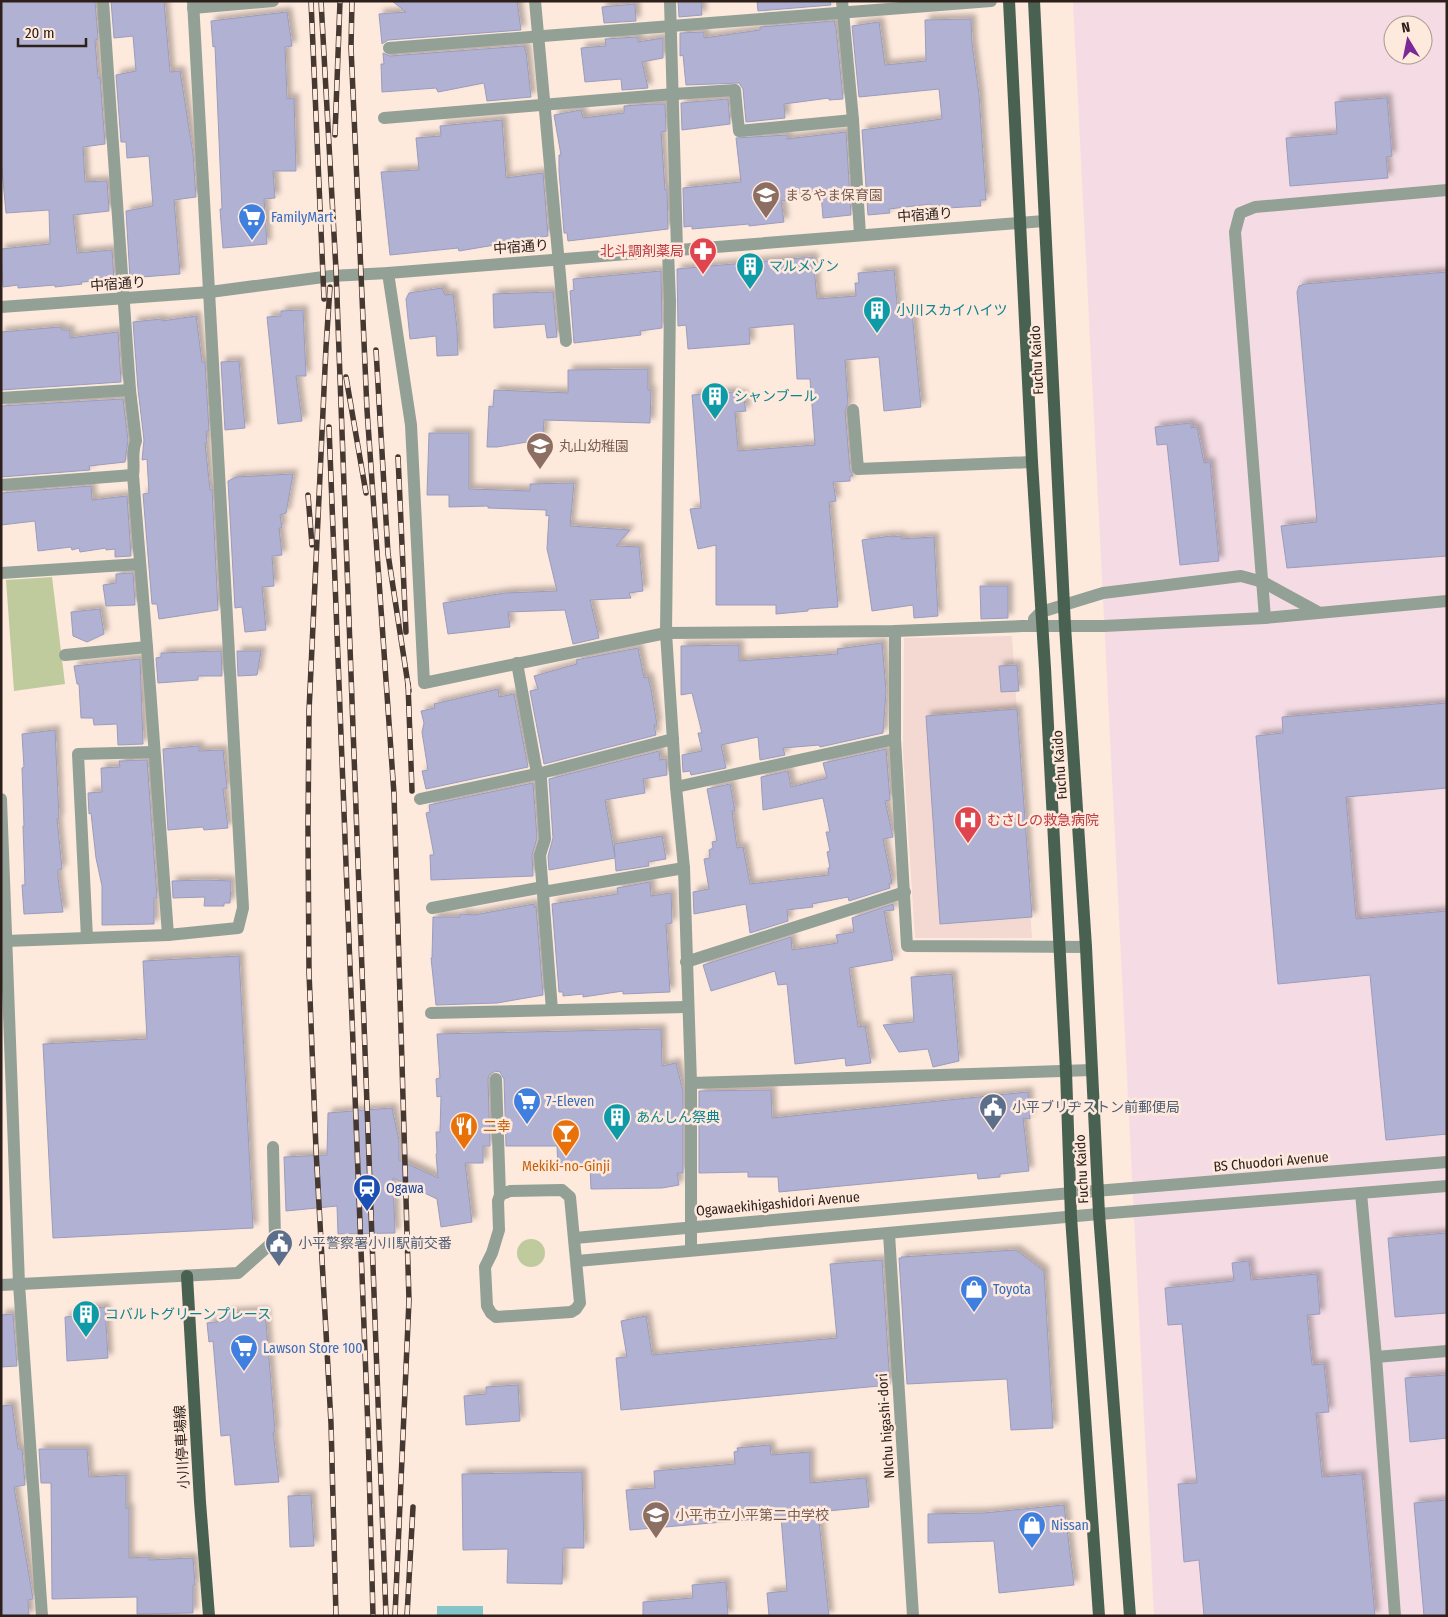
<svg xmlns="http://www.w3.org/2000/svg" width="1448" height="1617" viewBox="0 0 1448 1617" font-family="'Fira Sans Condensed','Noto Sans JP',sans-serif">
	<defs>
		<filter id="shadow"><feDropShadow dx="4.5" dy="-4.5" stdDeviation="2.5" flood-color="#0004"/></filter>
	</defs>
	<rect width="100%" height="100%" fill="#fee9dd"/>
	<!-- industrial -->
	<path fill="#f5dce4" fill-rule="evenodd" d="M1073,1H1447V1616H1154ZM1393,25H1423V55H1393Z"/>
	<!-- medical -->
	<polygon fill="#f3d9d1" points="1012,636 1032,938 915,938 903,751 904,638"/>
	<!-- green -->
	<g fill="#c0cb9d">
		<polygon points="52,577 65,684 14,691 6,580"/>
		<circle cx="531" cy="1253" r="14"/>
	</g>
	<!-- water -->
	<rect fill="#84c5c7" x="437" y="1606" width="46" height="10"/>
	<!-- building -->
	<g fill="#b1b2d3" stroke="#9b9cbc" filter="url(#shadow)">
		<polygon points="1,1 95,1 98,39 95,40 98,78 100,77 105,144 83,147 85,182 107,181 109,211 73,215 77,253 112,250 114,280 81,282 82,284 55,287 55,285 18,288 18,285 3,287 1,249 50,244 49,210 6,213 1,159"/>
		<polygon points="111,1 164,1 170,72 180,71 193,154 196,197 174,200 180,274 130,278 126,211 153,206 149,156 127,158 126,142 121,142 116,75 136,71 133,36 114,38"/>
		<polygon points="392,1 517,1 521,30 388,40 382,44 379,14 406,12"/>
		<polygon points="678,1 701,1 702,15 679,17"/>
		<polygon points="757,1 830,1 831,5 758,11"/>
		<polygon points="635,4 636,21 604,23 602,7"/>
		<polygon points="287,12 292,46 285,47 287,99 294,98 296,171 273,171 275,198 264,199 267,244 223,248 220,209 222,209 215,46 213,47 211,21"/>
		<polygon points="971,19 972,44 979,95 986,200 980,200 981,206 931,209 931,204 889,209 890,213 868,215 862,130 942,119 939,89 859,97 852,26 879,22 885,65 926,61 925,20"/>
		<polygon points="834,21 836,28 843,99 829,100 829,98 784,104 785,118 746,122 743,89 739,83 686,85 683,55 680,56 680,33 704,32 704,38 760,30 760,27"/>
		<polygon points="638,37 638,42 663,38 663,58 642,62 648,88 622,90 621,79 585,82 581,48 606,46 605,39"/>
		<polygon points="524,46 526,52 531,97 487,101 484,83 438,92 436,88 382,92 381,64 384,64 383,53 390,56"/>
		<polygon points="1387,98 1392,156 1386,157 1388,178 1290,186 1286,138 1337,134 1335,102"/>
		<polygon points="728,99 730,124 682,130 681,103"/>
		<polygon points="652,104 665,104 666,131 661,132 665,190 667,189 668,229 568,241 567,233 564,233 559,171 559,155 561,155 554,115 581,110 583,118 624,113 624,106"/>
		<polygon points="502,120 506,178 543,173 548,236 459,251 458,248 390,255 381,172 419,170 416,138 441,136 440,126"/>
		<polygon points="846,132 851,215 823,218 821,194 781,201 784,222 749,226 749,224 692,229 692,226 684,227 683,188 741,182 736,138 787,135 787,139"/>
		<polygon points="813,257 817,299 856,296 855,283 859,283 858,273 894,270 898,314 912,313 921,407 884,411 879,357 845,360 848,404 845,411 850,470 853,476 850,476 850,481 833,482 836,501 829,502 838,607 808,609 808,611 776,614 776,605 716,605 716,545 698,549 690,509 701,508 692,395 734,392 734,395 743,394 746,411 735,412 738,451 815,445 810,379 797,379 794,324 749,328 750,344 688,349 686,325 678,326 677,269"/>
		<polygon points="661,271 662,328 640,331 641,335 574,343 570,291 574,290 573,279"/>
		<polygon points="1447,272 1447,556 1287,568 1281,526 1317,522 1297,292 1299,286 1305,284"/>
		<polygon points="442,288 445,295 453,294 457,329 458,355 437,356 436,336 410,339 406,299 409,293"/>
		<polygon points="553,292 557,337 547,338 545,324 494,328 493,294"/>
		<polygon points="303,310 306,376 296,376 302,421 278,424 267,317 281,316 281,311"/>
		<polygon points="196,316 202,362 205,362 209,431 206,431 207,443 205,443 210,490 212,489 218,610 159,619 157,604 152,604 143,494 149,493 147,459 142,460 144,440 138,389 133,322 161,319 162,321"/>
		<polygon points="60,327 62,330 70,330 70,338 118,332 121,382 1,390 1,332"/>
		<polygon points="239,361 245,428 225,430 221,362"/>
		<polygon points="648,369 648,390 651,390 650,423 544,420 543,435 537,446 527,442 497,447 487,447 489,406 493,407 494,390 568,393 568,370"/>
		<polygon points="123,399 128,440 125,462 89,466 90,470 1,477 1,406"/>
		<polygon points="1191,423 1191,428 1197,427 1204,463 1210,462 1219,561 1180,565 1167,444 1157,445 1155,427"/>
		<polygon points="429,433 469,433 469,489 530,491 530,484 574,483 570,526 630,530 616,546 639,547 643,591 629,593 631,598 590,600 599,638 573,644 565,610 508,612 510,627 448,634 443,603 505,593 557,591 547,549 549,515 546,516 546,510 488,508 488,506 449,507 449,495 427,495"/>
		<polygon points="293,474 286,513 280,515 282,528 279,528 282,555 272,556 274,586 262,587 266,630 245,632 242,607 235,608 228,481 236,477"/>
		<polygon points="91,486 92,500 127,496 131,556 115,557 115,549 106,550 106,548 80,552 79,548 72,550 71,547 38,551 35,521 1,525 1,493"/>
		<polygon points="891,536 891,537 901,536 901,539 934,537 938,616 914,618 913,605 872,611 862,540"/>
		<polygon points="133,573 135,605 106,606 103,585 116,583 116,574"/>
		<polygon points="980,586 1008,586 1008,618 981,619"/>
		<polygon points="100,609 104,634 87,642 73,636 71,612"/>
		<polygon points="882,643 886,691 883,733 820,747 819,745 783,748 785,755 760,760 758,737 721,745 726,768 691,775 690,771 683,772 682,755 702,751 698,733 702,733 692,693 681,695 681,646 739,645 739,661 838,654 837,649"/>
		<polygon points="638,648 644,678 648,677 651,689 657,725 654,725 656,735 544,764 530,691 538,689 534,676 577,664 576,660"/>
		<polygon points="221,651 222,676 198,676 198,680 158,683 156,658 161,657 161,653"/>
		<polygon points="237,651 261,651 257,675 238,676"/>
		<polygon points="140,659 143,744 118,745 117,724 94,725 93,718 81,718 79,684 77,684 74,666"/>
		<polygon points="1017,665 1019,691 1001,692 999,666"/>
		<polygon points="498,689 499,697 514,694 528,767 426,789 422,771 428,770 422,732 424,723 421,711 435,708 434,704"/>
		<polygon points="1447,703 1447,788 1346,797 1356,919 1447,911 1447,1134 1386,1140 1370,975 1278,984 1256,736 1283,733 1282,717"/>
		<polygon points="1017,709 1032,917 940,924 926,716"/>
		<polygon points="55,730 59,819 57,819 62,869 58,870 58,878 63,912 24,914 22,885 25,885 23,826 24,826 22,768 24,767 22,734"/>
		<polygon points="199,746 199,751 223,750 227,788 223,789 228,828 204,830 203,827 168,830 163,749"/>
		<polygon points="886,749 890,800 885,801 893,837 883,839 892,883 889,884 890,888 849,901 848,897 812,904 813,907 787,910 788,921 750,933 746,904 694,914 693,892 709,889 704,859 710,858 709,850 713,848 712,842 717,841 707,789 730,784 735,811 732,811 737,848 743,847 750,884 829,875 828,868 830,868 827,852 830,851 826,832 830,832 823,798 763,810 761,777 788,771 791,787 827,778 823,763"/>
		<polygon points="659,751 660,760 666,759 667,775 643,779 645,793 605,800 615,857 614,844 662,836 666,859 648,862 649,866 616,871 615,858 549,870 548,856 553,838 549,779"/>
		<polygon points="147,760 157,898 154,898 154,924 102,925 102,886 96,858 91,813 89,814 88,793 102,792 101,768 120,767 119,761"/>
		<polygon points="533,783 537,838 532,855 533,876 431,880 430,855 434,855 426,813 430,812 429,805"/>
		<polygon points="206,880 231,881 230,903 224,903 224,906 204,906 205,897 173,898 172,881"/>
		<polygon points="650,882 651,896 671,893 672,923 666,924 670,992 623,994 623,991 583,997 583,994 563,996 563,992 559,992 552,904 618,894 617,888"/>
		<polygon points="534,904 534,907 536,906 543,995 497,1003 436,1005 431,958 432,958 433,917 460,917 460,914 474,915"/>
		<polygon points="893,904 894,910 884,911 893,960 849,968 858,1027 865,1026 871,1063 846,1066 845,1058 795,1064 787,984 778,985 775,971 711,991 703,965 791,937 792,950 838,943 836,935 854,932 852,918"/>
		<polygon points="239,956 253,1228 53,1238 43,1044 147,1039 143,961"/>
		<polygon points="952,974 959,1061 933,1067 928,1049 899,1052 883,1025 914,1022 911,977"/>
		<polygon points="661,1029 662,1066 676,1063 683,1091 683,1173 677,1173 679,1185 662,1188 591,1189 590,1166 558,1167 557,1146 506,1146 504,1079 500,1072 495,1071 489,1075 488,1079 490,1146 483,1146 483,1163 465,1163 472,1222 441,1227 437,1199 393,1178 395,1233 338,1234 337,1206 286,1211 284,1157 327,1155 328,1113 392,1108 399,1141 399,1160 438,1178 436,1154 437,1154 436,1132 440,1132 441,1096 437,1097 436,1079 440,1078 437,1034"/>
		<polygon points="771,1090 772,1118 1028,1092 1030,1119 1023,1118 1029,1171 1000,1174 1000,1177 978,1179 977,1173 779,1192 778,1177 748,1177 748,1172 699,1173 699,1091"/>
		<polygon points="1447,1233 1447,1313 1395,1317 1388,1238"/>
		<polygon points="1016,1250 1044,1271 1053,1428 1011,1430 1007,1379 907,1384 899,1258 902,1258 901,1257"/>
		<polygon points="882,1260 890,1385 621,1410 616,1358 627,1357 621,1321 646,1316 652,1355 837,1338 830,1264"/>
		<polygon points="1249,1261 1251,1280 1317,1274 1320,1314 1307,1315 1312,1365 1324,1364 1329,1412 1316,1413 1322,1477 1362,1474 1375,1616 1204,1616 1199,1560 1184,1562 1178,1484 1197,1483 1182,1324 1168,1325 1165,1288 1234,1281 1232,1263"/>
		<polygon points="105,1307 108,1358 67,1361 65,1317 88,1315 88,1309"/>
		<polygon points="265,1311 275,1432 273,1432 279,1482 235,1485 230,1435 221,1436 213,1341 209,1342 207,1323 224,1321 224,1313"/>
		<polygon points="13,1314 17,1366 1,1367 1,1315"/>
		<polygon points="1447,1375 1447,1438 1410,1442 1405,1378"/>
		<polygon points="518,1385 520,1421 466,1425 464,1396 486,1394 486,1387"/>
		<polygon points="12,1405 18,1449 22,1449 25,1485 14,1487 33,1599 28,1600 29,1616 1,1616 1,1406"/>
		<polygon points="770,1445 771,1455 810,1452 810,1483 866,1478 869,1507 818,1512 829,1616 769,1616 767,1593 787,1591 781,1517 630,1530 626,1490 655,1488 654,1471 735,1464 734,1452 738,1451 737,1448"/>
		<polygon points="39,1449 87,1449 89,1477 126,1475 126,1508 129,1508 129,1558 149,1557 149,1560 193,1558 195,1585 193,1585 193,1613 137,1614 137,1597 52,1599 51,1483 41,1483"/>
		<polygon points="582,1472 584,1548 563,1548 562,1584 507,1583 508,1549 463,1550 462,1474"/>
		<polygon points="311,1495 314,1546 290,1547 288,1496"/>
		<polygon points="1447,1500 1447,1616 1424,1616 1414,1503"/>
		<polygon points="1064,1505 1074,1585 999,1593 994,1541 928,1543 928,1514 984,1513"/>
		<polygon points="726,1582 728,1616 643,1616 643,1602 693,1598 692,1585"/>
	</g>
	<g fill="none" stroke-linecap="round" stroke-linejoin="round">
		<!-- minor -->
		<g stroke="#93a096" stroke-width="12">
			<polyline points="535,1 566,341"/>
			<polyline points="670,1 677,250"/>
			<polyline points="842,1 853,120 860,235"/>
			<polyline points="193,8 273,1"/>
			<polyline points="389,48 991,1"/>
			<polyline points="384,118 674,94 735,90 739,131 853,120"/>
			<polyline points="668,251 670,301 666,633 676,787 684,868 691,1083 691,1250"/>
			<polyline points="388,273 411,425 424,683 666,633 895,631 1023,626 1104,626 1265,618 1447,601"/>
			<polyline points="1,307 210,292 331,276 388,273 1044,221"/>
			<polyline points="1,398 130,390"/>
			<polyline points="853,410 858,469 1032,462"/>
			<polyline points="1,485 133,475"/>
			<polyline points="1,573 140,564"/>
			<polyline points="1265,618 1235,232 1240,213 1255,207 1447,190"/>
			<polyline points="1034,619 1041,612 1103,593 1241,576 1263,582 1318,612"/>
			<polyline points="895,631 895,739 907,946 1086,947"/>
			<polyline points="65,655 147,647"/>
			<polyline points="517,663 537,773 541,779 545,839 540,855 552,1010"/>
			<polyline points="676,787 895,739"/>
			<polyline points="1,799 19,1284 42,1616"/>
			<polyline points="420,799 545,772 673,739"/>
			<polyline points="543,892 684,868"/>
			<polyline points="432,908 543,887"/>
			<polyline points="168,935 238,928 243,908 193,1"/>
			<polyline points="87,938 78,754 154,752"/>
			<path d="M6,941L168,935L147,647L133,475C135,464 131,452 136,441L130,390L103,1"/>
			<polyline points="686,962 905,892"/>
			<polyline points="431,1013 687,1007"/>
			<polyline points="496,1079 500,1195 498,1201 499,1230 492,1253 485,1267 487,1306 491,1313 496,1317 571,1312 576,1309 580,1303 570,1197 562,1190 510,1191 500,1195"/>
			<polyline points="691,1083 1092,1070"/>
			<polyline points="1361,1193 1376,1357 1395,1616"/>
			<polyline points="889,1234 913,1616"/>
			<polyline points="575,1238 1071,1193 1447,1162"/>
			<polyline points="577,1261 1099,1214 1447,1186"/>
			<polyline points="1,1285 238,1273 275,1240 273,1147"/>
			<polyline points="1376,1357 1447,1351"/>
		</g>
		<!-- major -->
		<g stroke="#496150" stroke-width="12">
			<polyline points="1009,1 1032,462 1045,668 1066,1071 1071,1217 1099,1616"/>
			<polyline points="1034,1 1065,626 1086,947 1099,1214 1130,1616"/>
			<polyline points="187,1276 200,1502 209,1616"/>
		</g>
		<!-- rail casing -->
		<g stroke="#453831" stroke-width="5.5">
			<g id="rail">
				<polyline points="311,1 324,299"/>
				<polyline points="321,1 336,270 386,1616"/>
				<polyline points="352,1 351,47 367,410 394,794 409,1300 395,1616"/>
				<polyline points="335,135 340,1"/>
				<polyline points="330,287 326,347 309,711 308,830 309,972 316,1150 331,1423 336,1616"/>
				<polyline points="376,350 388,554 409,691"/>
				<polyline points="346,377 366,493"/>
				<polyline points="329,427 368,1429 373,1616"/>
				<polyline points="398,457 406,632"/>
				<polyline points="308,495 312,545"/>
				<polyline points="408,684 412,791"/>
				<polyline points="407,1616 413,1507"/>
			</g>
		</g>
		<!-- rail -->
		<use href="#rail" stroke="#fee9dd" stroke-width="4" stroke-dasharray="11" stroke-linecap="butt"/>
	</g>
	<!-- icons -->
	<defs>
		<g id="school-pin" transform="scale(1.4375)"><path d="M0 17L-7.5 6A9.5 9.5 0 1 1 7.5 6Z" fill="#8d6e63" stroke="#fee9dd"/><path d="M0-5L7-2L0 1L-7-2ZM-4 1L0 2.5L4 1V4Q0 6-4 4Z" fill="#fff"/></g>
		<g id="supermarket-pin" transform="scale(1.4375)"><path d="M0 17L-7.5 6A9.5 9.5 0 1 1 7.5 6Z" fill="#3f7fe0" stroke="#fee9dd"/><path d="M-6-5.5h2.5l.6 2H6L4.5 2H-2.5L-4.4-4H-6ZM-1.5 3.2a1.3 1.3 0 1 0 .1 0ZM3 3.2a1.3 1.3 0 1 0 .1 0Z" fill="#fff"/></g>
		<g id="pharmacy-pin" transform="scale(1.4375)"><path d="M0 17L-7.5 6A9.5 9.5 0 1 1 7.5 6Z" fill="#e0444e" stroke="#fee9dd"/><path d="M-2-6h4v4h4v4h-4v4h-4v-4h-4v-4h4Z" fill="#fff"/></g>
		<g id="building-pin" transform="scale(1.4375)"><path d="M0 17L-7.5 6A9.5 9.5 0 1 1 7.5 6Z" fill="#0f9aa8" stroke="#fee9dd"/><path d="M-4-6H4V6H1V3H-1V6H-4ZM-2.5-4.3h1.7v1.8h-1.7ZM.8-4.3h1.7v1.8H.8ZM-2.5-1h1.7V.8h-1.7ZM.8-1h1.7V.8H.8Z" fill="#fff"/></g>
		<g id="hospital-pin" transform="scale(1.4375)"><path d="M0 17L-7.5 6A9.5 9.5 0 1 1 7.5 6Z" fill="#e0444e" stroke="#fee9dd"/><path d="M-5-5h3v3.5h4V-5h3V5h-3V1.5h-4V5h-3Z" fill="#fff"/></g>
		<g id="civic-pin" transform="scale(1.4375)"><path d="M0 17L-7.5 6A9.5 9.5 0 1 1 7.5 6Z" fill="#5c6f8a" stroke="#fee9dd"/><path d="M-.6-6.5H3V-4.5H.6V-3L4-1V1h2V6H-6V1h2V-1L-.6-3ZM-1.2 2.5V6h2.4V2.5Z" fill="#fff"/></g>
		<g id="restaurant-pin" transform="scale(1.4375)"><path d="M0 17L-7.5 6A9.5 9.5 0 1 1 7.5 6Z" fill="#e8710a" stroke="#fee9dd"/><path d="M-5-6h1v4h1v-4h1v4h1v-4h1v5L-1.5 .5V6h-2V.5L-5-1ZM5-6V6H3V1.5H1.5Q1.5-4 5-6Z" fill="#fff"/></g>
		<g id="bar-pin" transform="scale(1.4375)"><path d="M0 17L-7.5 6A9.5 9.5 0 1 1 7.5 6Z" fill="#e8710a" stroke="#fee9dd"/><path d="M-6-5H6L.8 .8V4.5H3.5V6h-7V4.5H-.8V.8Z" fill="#fff"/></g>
		<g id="station-pin" transform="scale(1.4375)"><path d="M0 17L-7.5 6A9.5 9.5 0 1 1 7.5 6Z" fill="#1a4fb4" stroke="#fee9dd"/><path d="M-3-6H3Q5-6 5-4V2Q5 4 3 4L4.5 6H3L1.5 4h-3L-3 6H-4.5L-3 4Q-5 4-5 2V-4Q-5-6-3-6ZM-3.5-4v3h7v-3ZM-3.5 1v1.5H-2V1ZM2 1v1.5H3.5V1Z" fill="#fff"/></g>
		<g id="shop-pin" transform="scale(1.4375)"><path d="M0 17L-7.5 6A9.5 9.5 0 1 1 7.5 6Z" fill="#3f7fe0" stroke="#fee9dd"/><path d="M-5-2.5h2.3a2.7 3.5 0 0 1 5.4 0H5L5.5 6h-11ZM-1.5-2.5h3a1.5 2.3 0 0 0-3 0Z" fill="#fff"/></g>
	</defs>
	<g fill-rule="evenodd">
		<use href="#school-pin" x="766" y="195"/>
		<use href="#supermarket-pin" x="252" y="217"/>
		<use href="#pharmacy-pin" x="703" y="251"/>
		<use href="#building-pin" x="750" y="266"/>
		<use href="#building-pin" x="877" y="310"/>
		<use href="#building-pin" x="715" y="396"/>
		<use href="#school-pin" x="540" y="446"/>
		<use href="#hospital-pin" x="968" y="820"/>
		<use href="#supermarket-pin" x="527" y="1101"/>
		<use href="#civic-pin" x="993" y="1107"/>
		<use href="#building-pin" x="617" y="1117"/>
		<use href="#restaurant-pin" x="464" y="1126"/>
		<use href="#bar-pin" x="566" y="1133"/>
		<use href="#station-pin" x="367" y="1188"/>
		<use href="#civic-pin" x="279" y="1243"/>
		<use href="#shop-pin" x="974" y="1289"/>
		<use href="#building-pin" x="86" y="1314"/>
		<use href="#supermarket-pin" x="244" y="1348"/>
		<use href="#school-pin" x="656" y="1515"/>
		<use href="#shop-pin" x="1032" y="1525"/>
	</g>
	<g text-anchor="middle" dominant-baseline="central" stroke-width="5" stroke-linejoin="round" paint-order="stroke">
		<!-- education labels -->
		<g font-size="14" fill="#785e54" stroke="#fee9dd" text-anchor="start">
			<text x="785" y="195">まるやま保育園</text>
			<text x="559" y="446">丸山幼稚園</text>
			<text x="675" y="1515">小平市立小平第二中学校</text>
		</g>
		<!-- street labels -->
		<g font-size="14" fill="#2d201a" stroke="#fee9dd">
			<text transform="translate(925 215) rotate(-4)">中宿通り</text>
			<text transform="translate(521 247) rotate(-4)">中宿通り</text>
			<text transform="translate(118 284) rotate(-4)">中宿通り</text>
			<text transform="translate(1037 360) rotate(-93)">Fuchu Kaido</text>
			<text transform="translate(1060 765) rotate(-94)">Fuchu Kaido</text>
			<text transform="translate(1271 1162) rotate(-5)">BS Chuodori Avenue</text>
			<text transform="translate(1082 1169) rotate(-93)">Fuchu Kaido</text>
			<text transform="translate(778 1204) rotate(-5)">Ogawaekihigashidori Avenue</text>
			<text transform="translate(886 1426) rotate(-94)">NIchu higashi-dori</text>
			<text transform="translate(182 1447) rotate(-93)">小川停車場線</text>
		</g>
		<!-- shop labels -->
		<g font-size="14" fill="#366cbe" stroke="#fee9dd" text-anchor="start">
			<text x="271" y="217">FamilyMart</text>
			<text x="546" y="1101">7-Eleven</text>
			<text x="993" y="1289">Toyota</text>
			<text x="263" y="1348">Lawson Store 100</text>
			<text x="1051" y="1525">Nissan</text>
		</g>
		<!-- health labels -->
		<g font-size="14" fill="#be3a42" stroke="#fee9dd" text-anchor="end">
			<text x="684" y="251">北斗調剤薬局</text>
			<text x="987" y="820" text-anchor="start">むさしの救急病院</text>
		</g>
		<!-- culture labels -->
		<g font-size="14" fill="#0d838f" stroke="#fee9dd" text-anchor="start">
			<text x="769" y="266">マルメゾン</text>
			<text x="896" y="310">小川スカイハイツ</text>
			<text x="734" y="396">シャンブール</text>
			<text x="636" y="1117">あんしん祭典</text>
			<text x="105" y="1314">コバルトグリーンプレース</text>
		</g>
		<!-- service labels -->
		<g font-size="14" fill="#4e5e75" stroke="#fee9dd" text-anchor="start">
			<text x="1012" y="1107">小平ブリヂストン前郵便局</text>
			<text x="298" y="1243">小平警察署小川駅前交番</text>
		</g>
		<!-- food labels -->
		<g font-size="14" fill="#c56008" stroke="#fee9dd" text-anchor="start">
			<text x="483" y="1126">二幸</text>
			<text x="566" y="1166" text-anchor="middle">Mekiki-no-Ginji</text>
		</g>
		<!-- transit labels -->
		<g font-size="14" fill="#164399" stroke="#fee9dd" text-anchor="start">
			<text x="386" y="1188">Ogawa</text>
		</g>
	</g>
	<!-- border -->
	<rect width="1448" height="1617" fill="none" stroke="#2d201a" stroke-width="5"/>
	<!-- north arrow -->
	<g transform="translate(1408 40) rotate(350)"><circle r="24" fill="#fee9dd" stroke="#aa998f"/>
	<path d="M0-4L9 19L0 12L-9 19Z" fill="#7c2897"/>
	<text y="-8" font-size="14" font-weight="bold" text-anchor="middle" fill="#2d201a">N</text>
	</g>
	<!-- scale -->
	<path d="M18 38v8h68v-8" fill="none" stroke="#2d201a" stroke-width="2.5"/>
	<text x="25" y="38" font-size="15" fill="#2d201a" stroke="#fee9dd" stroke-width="4" paint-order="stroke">20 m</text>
</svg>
